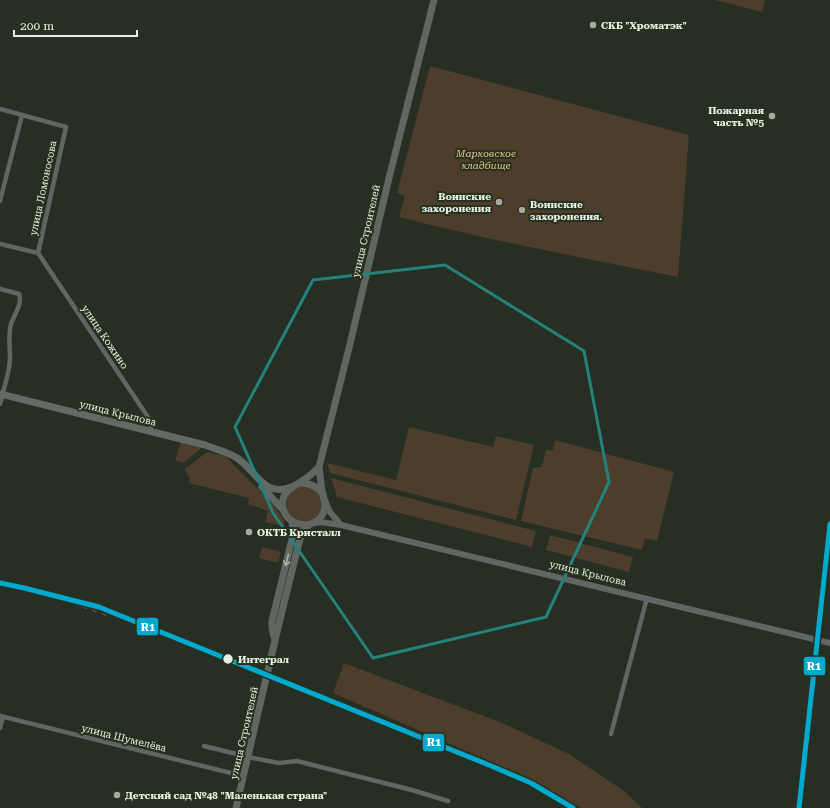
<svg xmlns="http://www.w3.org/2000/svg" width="830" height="808" viewBox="0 0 830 808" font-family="'Roboto Serif',serif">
	<rect width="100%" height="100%" fill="#272e23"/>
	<!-- green -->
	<g fill="#4c3e2b">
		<polygon points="715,0 765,0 762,12"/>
		<path d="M430,66L689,135L678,277C585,258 491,241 399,217L405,196L397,193Z"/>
		<polygon points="409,427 493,447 496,436 534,445 516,520 330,473 327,463 396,480"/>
		<polygon points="555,440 674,472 657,541 645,538 642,550 521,521 533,468 542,467 546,450 553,451"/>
		<polygon points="181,442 202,448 183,463 175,460"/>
		<polygon points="207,452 225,456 273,504 285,522 283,526 265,522 268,511 248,504 249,498 189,483 190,479 185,469"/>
		<polygon points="331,478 536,531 532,547 337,497"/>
		<circle cx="304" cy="504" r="18"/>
		<polygon points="550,535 633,557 629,572 546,550"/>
		<polygon points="262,547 281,552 278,563 259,558"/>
		<polygon points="344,663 502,723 569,754 624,791 642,808 581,808 548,790 537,782 333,693"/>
	</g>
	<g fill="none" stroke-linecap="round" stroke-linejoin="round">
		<!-- minor -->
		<g stroke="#626663" stroke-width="4.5">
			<polyline points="0,109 66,127 38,253"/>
			<polyline points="0,201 22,115"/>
			<polyline points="0,244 38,253"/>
			<polyline points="38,253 148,417 150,422 151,432"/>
			<path d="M0,289L19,294C23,303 14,315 11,324C8,336 10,346 10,358C10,371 3,391 0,404"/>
			<polyline points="0,716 243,776"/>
			<polyline points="0,728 3,717"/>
			<polyline points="611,734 647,598"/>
			<polyline points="204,746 253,758 279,763 297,761 412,790 448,801"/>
		</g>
		<!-- tertiary -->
		<g stroke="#626663" stroke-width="6">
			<polyline points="325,500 330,512 341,525"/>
			<polyline points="314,523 320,522 341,525 830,643"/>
		</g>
		<!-- secondary -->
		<g stroke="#636964" stroke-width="7">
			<path d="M0,394L205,445C215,449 228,452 237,458C257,471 263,498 291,487"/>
			<polyline points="262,487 284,511"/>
		</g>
		<!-- primary -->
		<g stroke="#606660" stroke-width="7">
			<path d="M319,467C315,471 310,476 305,479C298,485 288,487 284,496C273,525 321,538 325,506C325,501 323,496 322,491C321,483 320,475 319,467L350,344L389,178L434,0"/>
			<path d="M299,483C310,483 317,486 323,494"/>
			<polyline points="274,637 272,628 272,621 292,539 293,530 292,521"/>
			<path d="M236,808C257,718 277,628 300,539L303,531L309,525"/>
		</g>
		<!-- rail -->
		<g stroke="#5e645e" stroke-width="1" stroke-dasharray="5 5" stroke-linecap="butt">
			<polyline points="6,584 65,601 108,616"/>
			<polyline points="799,808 830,524"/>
		</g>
		<!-- rail-1 casing -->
		<g stroke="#26321f" stroke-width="8">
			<g id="rail-1">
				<polyline points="0,583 24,588 99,607 489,765 531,783 573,808"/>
				<polyline points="799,808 830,524"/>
			</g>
		</g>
		<!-- rail-1 -->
		<use href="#rail-1" stroke="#00a9ce" stroke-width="5"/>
	</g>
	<!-- one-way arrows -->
	<defs><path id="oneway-shaft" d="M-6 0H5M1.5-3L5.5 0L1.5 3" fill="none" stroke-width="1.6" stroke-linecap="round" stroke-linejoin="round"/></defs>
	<use stroke="#abb2a9" href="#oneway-shaft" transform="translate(287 560) rotate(104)"/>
	<!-- marked area -->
	<path fill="none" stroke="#25827a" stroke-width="3" stroke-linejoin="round" d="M445,265L584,351L609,482L546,617L373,658L273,513L235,427L313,280Z"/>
	<!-- markers -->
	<g fill="#a4aca0" stroke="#26321f" stroke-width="1.5">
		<circle cx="593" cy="25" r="4"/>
		<circle cx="772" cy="116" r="4"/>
		<circle cx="499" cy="202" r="4"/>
		<circle cx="522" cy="210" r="4"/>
		<circle cx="249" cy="532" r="4"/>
		<circle cx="117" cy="795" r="4"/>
	</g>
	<circle fill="#e8f0e4" stroke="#26321f" stroke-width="1.5" cx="228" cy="659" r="5.5"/>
	<g text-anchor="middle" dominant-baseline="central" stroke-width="4" stroke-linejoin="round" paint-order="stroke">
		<!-- poi labels -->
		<g font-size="10" font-weight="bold" fill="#e8f0e4" stroke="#26321f" text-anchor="start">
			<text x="601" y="25">СКБ "Хроматэк"</text>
			<text x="764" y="110" text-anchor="end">Пожарная<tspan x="764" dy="12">часть №5</tspan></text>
			<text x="491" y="196" text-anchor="end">Воинские<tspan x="491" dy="12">захоронения</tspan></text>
			<text x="530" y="204">Воинские<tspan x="530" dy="12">захоронения.</tspan></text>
			<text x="257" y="532">ОКТБ Кристалл</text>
			<text x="125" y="795">Детский сад №48 "Маленькая страна"</text>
		</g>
		<!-- park labels -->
		<g font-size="10" font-style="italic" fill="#eec187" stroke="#26321f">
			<text x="486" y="153">Марковское<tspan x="486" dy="12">кладбище</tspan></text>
		</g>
		<!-- street labels -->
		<g font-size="10" fill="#e8f0e4" stroke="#26321f">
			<text transform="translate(43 188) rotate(-78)">улица Ломоносова</text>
			<text transform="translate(366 231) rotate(-77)">улица Строителей</text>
			<text transform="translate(105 337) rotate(56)">улица Кожино</text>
			<text transform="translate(118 413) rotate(14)">улица Крылова</text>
			<text transform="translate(588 573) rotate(14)">улица Крылова</text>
			<text transform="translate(244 733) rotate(-77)">улица Строителей</text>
			<text transform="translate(124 738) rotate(14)">улица Шумелёва</text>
		</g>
		<!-- stop labels -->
		<g font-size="10" font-weight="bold" fill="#e8f0e4" stroke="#26321f" text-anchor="start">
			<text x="238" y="659">Интеграл</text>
		</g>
	</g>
	<g stroke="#26321f" stroke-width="1.5">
		<rect x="136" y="617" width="23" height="19" rx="4" fill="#00a9ce"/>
		<rect x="803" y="656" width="23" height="20" rx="4" fill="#00a9ce"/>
		<rect x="422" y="733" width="23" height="19" rx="4" fill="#00a9ce"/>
	</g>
	<g font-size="11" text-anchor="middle" font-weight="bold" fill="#fff">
		<text x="148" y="631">R1</text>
		<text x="814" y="670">R1</text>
		<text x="434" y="746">R1</text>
	</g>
	<!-- scale -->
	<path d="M14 30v6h123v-6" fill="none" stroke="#e8f0e4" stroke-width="2"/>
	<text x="20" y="30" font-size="12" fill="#e8f0e4" stroke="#26321f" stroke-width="3" paint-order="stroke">200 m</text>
</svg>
